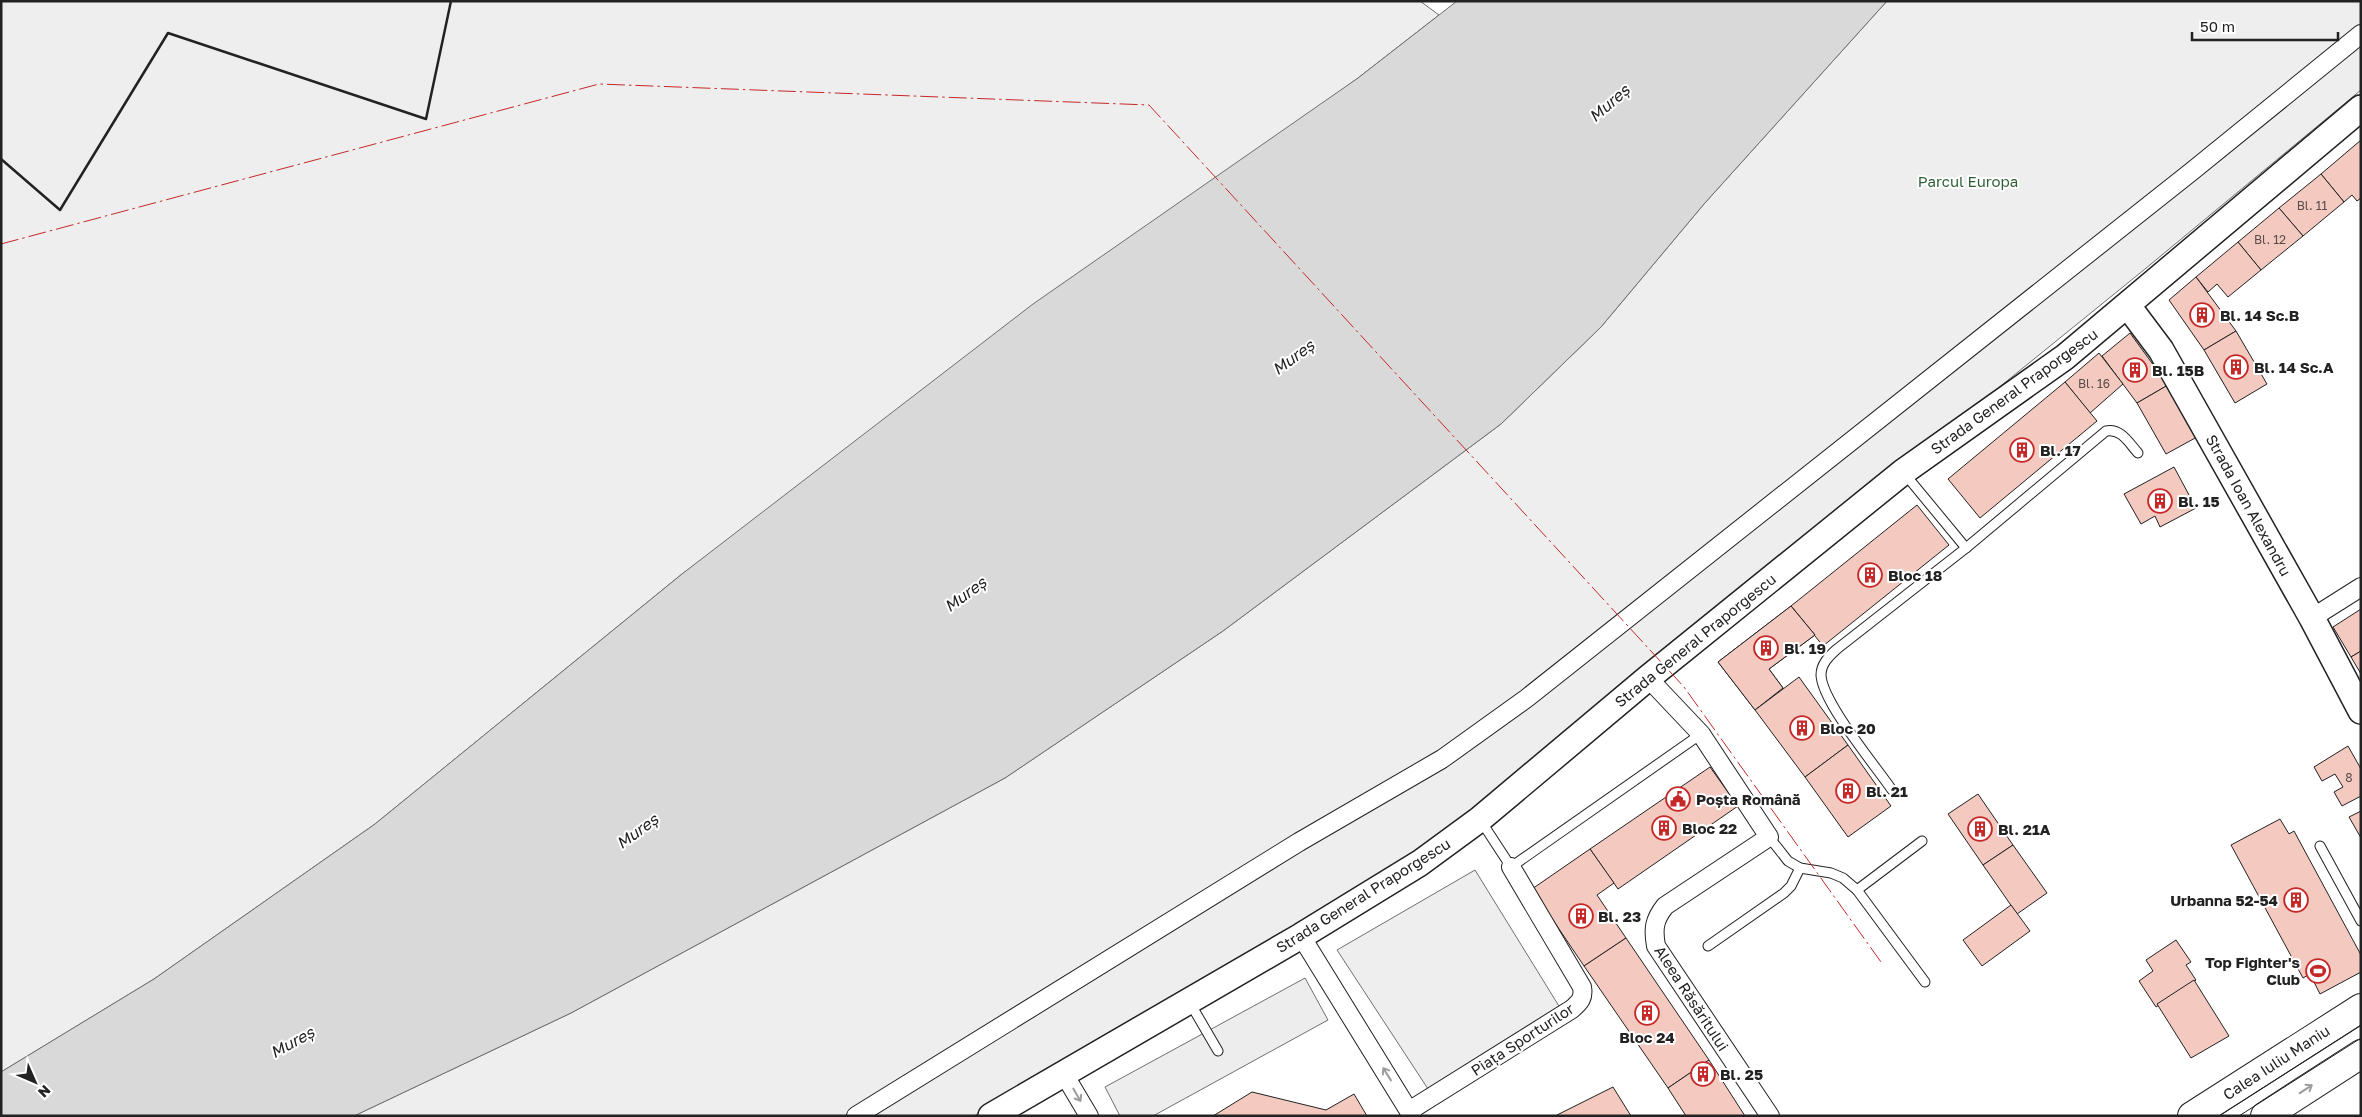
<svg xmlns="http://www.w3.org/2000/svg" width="2362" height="1117" viewBox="0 0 2362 1117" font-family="'Golos Text',sans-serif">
	<rect width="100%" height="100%" fill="#fff"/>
	<!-- green -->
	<g fill="#eee" stroke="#6f6f6f">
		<polygon points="1,1 1420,1 1439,15 1358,78 682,574 375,824 154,979 1,1072"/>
		<polygon points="1887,1 2361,1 2361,90 2145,269 1457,827 1400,867 974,1116 354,1116 571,1013 1005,778 1223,631 1501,424 1601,327 1704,204"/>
		<polygon points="1475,870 1562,1011 1430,1092 1337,950"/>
	</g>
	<!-- parking -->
	<polygon fill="#ededed" stroke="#6f6f6f" points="1305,978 1328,1020 1153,1116 1120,1116 1105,1087"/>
	<!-- water -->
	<polygon fill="#d9d9d9" stroke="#6f6f6f" points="1457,1 1887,1 1704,204 1601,327 1501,424 1223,631 1005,778 571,1013 354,1116 1,1116 1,1072 154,979 375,824 682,574 1033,304 1358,78"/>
	<!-- building -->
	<g fill="#f3c9c0" stroke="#222">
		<polygon points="2361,140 2361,198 2357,201 2352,195 2344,202 2321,174"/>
		<polygon points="2321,174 2344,202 2303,236 2279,208"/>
		<polygon points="2279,208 2303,236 2261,270 2238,242"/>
		<polygon points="2238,242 2261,270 2228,297 2217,284 2208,292 2196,277"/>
		<polygon points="2196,277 2236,331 2204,350 2169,300"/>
		<polygon points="2236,331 2267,384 2235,403 2204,350"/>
		<polygon points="2130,333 2168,385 2137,403 2102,356"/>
		<polygon points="2099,353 2123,384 2090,413 2065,382"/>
		<polygon points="2065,382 2097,421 1980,518 1948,479"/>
		<polygon points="2168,385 2197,437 2166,454 2137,403"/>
		<polygon points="2174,467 2196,508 2160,527 2155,516 2141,524 2124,494"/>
		<polygon points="1917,505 1949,545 1823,646 1791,606"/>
		<polygon points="1791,606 1815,635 1769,669 1783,688 1755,710 1718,662"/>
		<polygon points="1791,606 1815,635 1769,669 1783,688 1755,710 1718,662"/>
		<polygon points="2361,609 2361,651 2351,657 2333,627"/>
		<polygon points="2361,651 2361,674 2351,657"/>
		<polygon points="1799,677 1848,745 1805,777 1755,710"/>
		<polygon points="1848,745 1891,806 1848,837 1805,777"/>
		<polygon points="2348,746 2361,769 2361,796 2342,806 2334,792 2343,787 2335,774 2322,781 2314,767"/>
		<polygon points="1710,767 1738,806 1618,889 1590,849"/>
		<polygon points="1978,794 2013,845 1983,865 1948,814"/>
		<polygon points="2361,811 2361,838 2349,817"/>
		<polygon points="2280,819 2289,834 2294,831 2361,955 2361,972 2320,994 2310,974 2303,978 2231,845"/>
		<polygon points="2013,845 2047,893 2017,914 1983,865"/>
		<polygon points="1590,849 1614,883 1597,895 1626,938 1584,966 1532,889"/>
		<polygon points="2011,905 2030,931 1982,966 1963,940"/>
		<polygon points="1626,938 1709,1060 1668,1088 1584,966"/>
		<polygon points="2176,940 2191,962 2186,965 2196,980 2156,1007 2139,981 2153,971 2146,960"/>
		<polygon points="2194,980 2229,1036 2191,1058 2157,1004"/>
		<polygon points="1709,1060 1745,1116 1686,1116 1668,1088"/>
		<polygon points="1613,1087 1631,1116 1555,1116"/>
		<polygon points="1252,1092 1326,1110 1354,1094 1367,1116 1213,1116"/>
	</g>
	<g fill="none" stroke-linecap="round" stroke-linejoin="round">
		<!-- lane casing -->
		<g stroke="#222" stroke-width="11">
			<g id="lane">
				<polyline points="1904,473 1966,548"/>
				<path d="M1892,790C1875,765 1822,702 1821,675C1821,664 1829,656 1837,649L1966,548L2106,431C2121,428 2129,443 2138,453"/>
				<polyline points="1481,821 1511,867 1701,734"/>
				<polyline points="1769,837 1788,861 1800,868 1831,873 1843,878 1857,890 1922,841"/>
				<polyline points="2320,846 2361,921"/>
				<polyline points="1857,890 1925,982"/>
				<polyline points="1708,946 1784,893 1791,886 1800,868"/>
				<polyline points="1190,1003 1218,1051"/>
			</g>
		</g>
		<!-- street casing -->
		<g stroke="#222" stroke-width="20">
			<g id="street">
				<polyline points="2312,618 2361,587"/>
				<path d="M1648,678L1701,734L1769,837L1665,906C1654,920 1653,929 1656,946L1770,1116"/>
				<polyline points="1301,936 1412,1116"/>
				<polyline points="1064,1074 1089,1116"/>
				<path d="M1409,1111L1572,1009C1580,1002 1584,998 1582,987L1511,867"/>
				<polyline points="856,1116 1299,842 1442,759 1527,698 2191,172 2361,34"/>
			</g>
		</g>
		<!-- secondary casing -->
		<g stroke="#222" stroke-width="28">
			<g id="secondary">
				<polyline points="2128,306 2161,350 2312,618 2361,711"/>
				<polyline points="991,1116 1301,936 1420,863 1480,819 1648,678 1903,472 2065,357 2361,108"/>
			</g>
		</g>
		<!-- primary casing -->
		<g stroke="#222" stroke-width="30">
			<g id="primary">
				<polyline points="2192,1116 2361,1008"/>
				<polyline points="2265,1116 2361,1054"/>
			</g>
		</g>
		<!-- lane -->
		<use href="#lane" stroke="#fff" stroke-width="9"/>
		<!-- street -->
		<use href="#street" stroke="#fff" stroke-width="18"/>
		<!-- secondary -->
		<use href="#secondary" stroke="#fff" stroke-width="25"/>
		<!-- primary -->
		<use href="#primary" stroke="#fff" stroke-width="28"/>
		<!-- tram -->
		<g stroke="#222" stroke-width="1">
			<polyline points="2219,1116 2361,1025"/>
			<polyline points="2239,1116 2361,1038"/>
		</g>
		<!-- wall -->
		<polyline stroke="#222" stroke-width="2.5" points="1,159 60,210 168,33 426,119 451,1"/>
		<!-- power -->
		<polyline stroke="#c62828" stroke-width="1" stroke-dasharray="18 4 2.5 4" stroke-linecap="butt" points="1,244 599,84 1149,105 1684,687 1881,962"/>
	</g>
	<!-- one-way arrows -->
	<defs><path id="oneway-shaft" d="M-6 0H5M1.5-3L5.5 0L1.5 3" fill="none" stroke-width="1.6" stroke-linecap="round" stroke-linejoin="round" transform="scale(1.25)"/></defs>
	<g stroke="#9c9c9c">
		<use href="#oneway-shaft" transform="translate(1387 1074) rotate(-122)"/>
		<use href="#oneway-shaft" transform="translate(2306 1089) rotate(-33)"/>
		<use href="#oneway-shaft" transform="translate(1077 1095) rotate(60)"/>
	</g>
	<!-- icons -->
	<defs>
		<g id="building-ring" transform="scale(1.25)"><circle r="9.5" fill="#fff" stroke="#c62828" stroke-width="1.5"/><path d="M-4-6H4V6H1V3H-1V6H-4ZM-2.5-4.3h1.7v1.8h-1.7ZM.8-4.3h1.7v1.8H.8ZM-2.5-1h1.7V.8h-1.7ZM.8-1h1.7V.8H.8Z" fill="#c62828"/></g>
		<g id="civic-ring" transform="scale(1.25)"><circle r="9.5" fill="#fff" stroke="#c62828" stroke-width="1.5"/><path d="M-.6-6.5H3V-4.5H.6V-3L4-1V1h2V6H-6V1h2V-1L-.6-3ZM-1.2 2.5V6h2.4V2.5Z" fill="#c62828"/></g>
		<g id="stadium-ring" transform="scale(1.25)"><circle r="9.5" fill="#fff" stroke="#c62828" stroke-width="1.5"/><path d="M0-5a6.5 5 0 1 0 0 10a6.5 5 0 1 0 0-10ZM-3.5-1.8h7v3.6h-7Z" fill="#c62828"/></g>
	</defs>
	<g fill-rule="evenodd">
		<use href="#building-ring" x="2202" y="315"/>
		<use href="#building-ring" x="2236" y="367"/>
		<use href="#building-ring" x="2135" y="370"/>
		<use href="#building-ring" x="2022" y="450"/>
		<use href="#building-ring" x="2160" y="501"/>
		<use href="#building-ring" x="1870" y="575"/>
		<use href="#building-ring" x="1766" y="648"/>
		<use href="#building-ring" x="1802" y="728"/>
		<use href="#building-ring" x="1848" y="791"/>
		<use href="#civic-ring" x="1678" y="799"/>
		<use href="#building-ring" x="1664" y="828"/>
		<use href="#building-ring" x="1980" y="829"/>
		<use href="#building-ring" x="2296" y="900"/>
		<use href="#building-ring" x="1581" y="916"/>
		<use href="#stadium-ring" x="2318" y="971"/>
		<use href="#building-ring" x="1647" y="1013"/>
		<use href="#building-ring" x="1703" y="1074"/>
	</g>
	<g text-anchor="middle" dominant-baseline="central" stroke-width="4" stroke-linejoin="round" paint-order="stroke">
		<!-- number labels -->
		<g font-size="12" fill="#564c4a">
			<text x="2312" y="205">Bl. 11</text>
			<text x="2270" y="239">Bl. 12</text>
			<text x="2094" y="383">Bl. 16</text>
			<text x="2349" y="777">8</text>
		</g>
		<!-- park labels -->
		<g font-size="15" fill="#2f5e38" stroke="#fff">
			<text x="1968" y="181">Parcul Europa</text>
		</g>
		<!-- poi labels -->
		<g font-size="15" font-weight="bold" fill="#222" stroke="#fff" text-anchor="start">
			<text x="2220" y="315">Bl. 14 Sc.B</text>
			<text x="2254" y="367">Bl. 14 Sc.A</text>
			<text x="2152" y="370">Bl. 15B</text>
			<text x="2040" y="450">Bl. 17</text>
			<text x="2178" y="501">Bl. 15</text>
			<text x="1888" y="575">Bloc 18</text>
			<text x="1784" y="648">Bl. 19</text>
			<text x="1820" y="728">Bloc 20</text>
			<text x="1866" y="791">Bl. 21</text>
			<text x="1696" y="799">Poșta Română</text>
			<text x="1682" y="828">Bloc 22</text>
			<text x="1998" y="829">Bl. 21A</text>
			<text x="2278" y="900" text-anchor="end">Urbanna 52-54</text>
			<text x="1598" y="916">Bl. 23</text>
			<text x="2300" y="962" text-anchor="end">Top Fighter's<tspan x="2300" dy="17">Club</tspan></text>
			<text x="1647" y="1037" text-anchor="middle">Bloc 24</text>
			<text x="1720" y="1074">Bl. 25</text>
		</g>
		<!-- street labels -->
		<g font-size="15" fill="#222" stroke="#fff">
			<text transform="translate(2014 391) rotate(-36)">Strada General Praporgescu</text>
			<text transform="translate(2249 505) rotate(61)">Strada Ioan Alexandru</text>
			<text transform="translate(1695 640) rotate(-39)">Strada General Praporgescu</text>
			<text transform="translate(1363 895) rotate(-32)">Strada General Praporgescu</text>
			<text transform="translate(1692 998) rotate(57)">Aleea Răsăritului</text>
			<text transform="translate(1522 1039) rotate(-33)">Piața Sporturilor</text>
			<text transform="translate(2276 1062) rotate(-33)">Calea Iuliu Maniu</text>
		</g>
		<!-- water labels -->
		<g font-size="16" font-style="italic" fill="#222" stroke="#fff">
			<text transform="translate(1609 103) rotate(-41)">Mureș</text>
			<text transform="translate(1293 357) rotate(-36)">Mureș</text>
			<text transform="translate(965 594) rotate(-36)">Mureș</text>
			<text transform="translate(637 831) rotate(-36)">Mureș</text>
			<text transform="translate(292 1042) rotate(-29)">Mureș</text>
		</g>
	</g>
	<!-- border -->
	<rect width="2362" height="1117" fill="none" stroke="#222222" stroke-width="5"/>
	<!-- north arrow -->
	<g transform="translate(35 1082) rotate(135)" stroke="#ffffff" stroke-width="4" paint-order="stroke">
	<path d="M0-4L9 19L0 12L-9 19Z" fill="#222222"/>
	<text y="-8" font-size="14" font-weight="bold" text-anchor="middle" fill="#222222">N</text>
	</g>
	<!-- scale -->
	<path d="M2192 32v8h146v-8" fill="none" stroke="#222222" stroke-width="2.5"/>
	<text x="2200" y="32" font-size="15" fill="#222222" stroke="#ffffff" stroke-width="4" paint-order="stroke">50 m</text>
</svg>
